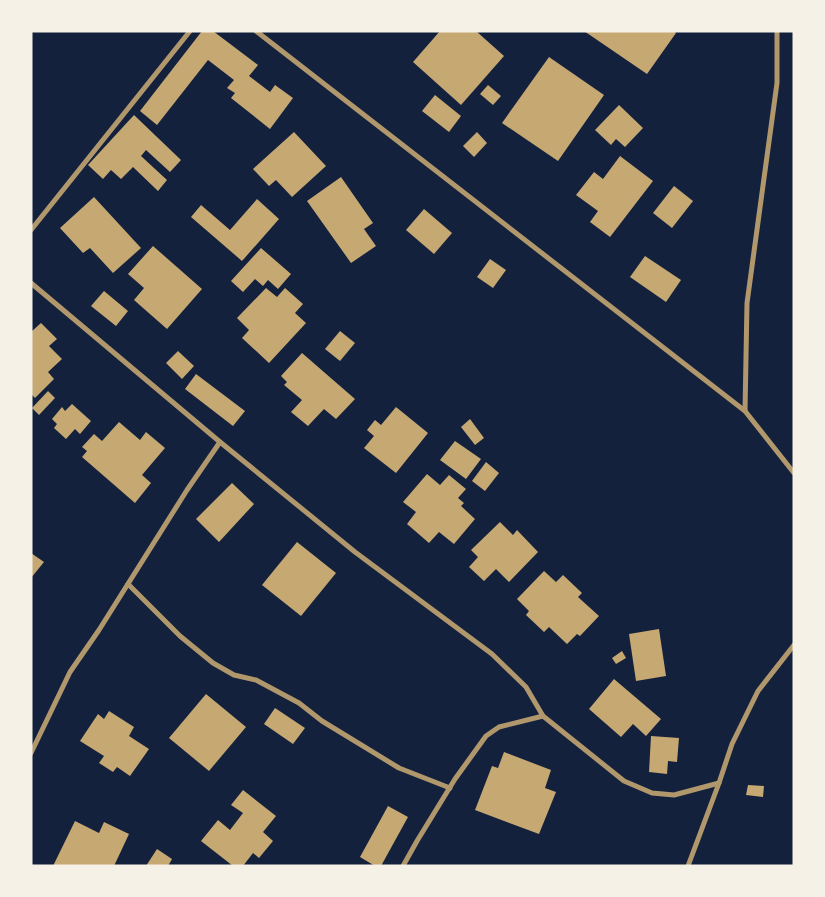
<svg xmlns="http://www.w3.org/2000/svg" width="825" height="897" viewBox="0 0 825 897" font-family="Roboto,sans-serif">
	<rect width="100%" height="100%" fill="#14213d"/>
	<!-- building -->
	<g fill="#c6a872">
		<polygon points="202,31 213,31 258,65 249,76 270,92 275,85 293,98 270,129 231,98 235,93 227,88 234,80 208,60 157,125 140,111"/>
		<polygon points="440,31 476,31 504,56 461,105 413,62"/>
		<polygon points="584,31 674,31 676,33 647,74"/>
		<polygon points="549,57 604,95 558,161 502,123"/>
		<polygon points="488,85 501,96 493,105 480,94"/>
		<polygon points="435,95 461,116 449,132 422,111"/>
		<polygon points="619,105 643,128 625,147 616,139 611,145 595,130"/>
		<polygon points="134,115 181,160 170,172 146,150 141,156 167,180 158,191 133,167 121,179 111,170 103,179 88,165"/>
		<polygon points="294,132 326,166 292,197 276,180 269,186 253,169"/>
		<polygon points="477,132 487,143 474,157 463,146"/>
		<polygon points="620,156 653,181 610,237 590,222 598,211 576,195 594,172 603,179"/>
		<polygon points="341,177 373,223 364,229 376,246 351,263 307,201"/>
		<polygon points="674,186 693,201 672,228 653,213"/>
		<polygon points="94,197 141,248 113,273 90,248 83,253 60,228"/>
		<polygon points="257,199 279,219 242,261 191,217 201,205 230,230"/>
		<polygon points="424,209 452,233 434,254 406,230"/>
		<polygon points="153,246 202,289 167,329 134,300 144,288 128,274"/>
		<polygon points="261,248 291,274 278,289 268,280 263,286 255,279 243,292 231,281"/>
		<polygon points="645,256 681,280 666,302 630,277"/>
		<polygon points="490,259 506,270 493,288 477,277"/>
		<polygon points="266,288 277,297 285,288 303,304 295,313 306,323 269,363 242,338 249,330 237,318"/>
		<polygon points="104,291 128,311 116,326 91,306"/>
		<polygon points="41,323 57,339 49,346 62,359 48,372 54,379 35,398 31,394 31,332"/>
		<polygon points="340,331 355,343 340,361 325,349"/>
		<polygon points="178,351 194,366 182,379 166,363"/>
		<polygon points="302,353 355,399 336,419 324,409 308,426 291,412 302,400 284,385 287,382 281,376"/>
		<polygon points="196,374 245,411 233,426 185,389"/>
		<polygon points="48,391 55,398 39,415 32,408"/>
		<polygon points="72,404 91,421 80,434 75,429 66,439 54,428 57,424 52,419 62,407 65,411"/>
		<polygon points="396,407 428,433 396,473 364,448 374,436 367,430 375,420 381,425"/>
		<polygon points="470,419 484,438 475,445 461,427"/>
		<polygon points="119,422 140,440 146,432 165,448 142,475 151,483 135,503 82,457 87,451 82,447 94,434 102,441"/>
		<polygon points="455,441 481,459 466,479 440,460"/>
		<polygon points="486,462 499,473 485,491 472,481"/>
		<polygon points="427,474 440,485 449,475 466,489 458,498 464,503 461,506 475,519 454,544 439,532 429,543 407,524 416,512 403,502"/>
		<polygon points="232,483 254,504 219,542 196,519"/>
		<polygon points="500,522 513,535 517,530 538,552 509,582 496,569 484,581 469,567 478,557 471,550"/>
		<polygon points="297,542 336,573 301,616 262,585"/>
		<polygon points="31,553 44,562 31,578"/>
		<polygon points="544,571 556,582 563,575 582,593 578,597 599,616 580,636 577,634 567,644 549,627 544,632 526,615 529,611 517,599"/>
		<polygon points="659,629 666,676 636,681 629,634"/>
		<polygon points="622,651 626,658 616,664 612,658"/>
		<polygon points="614,679 661,719 646,736 633,724 621,737 589,709"/>
		<polygon points="206,694 246,727 209,771 169,738"/>
		<polygon points="275,708 305,728 293,744 264,724"/>
		<polygon points="109,711 134,727 129,736 149,749 130,776 117,767 113,772 99,763 104,756 80,741 98,714 104,719"/>
		<polygon points="651,736 679,738 677,762 668,761 667,774 649,772"/>
		<polygon points="504,752 551,770 545,788 556,792 539,834 475,810 492,766 498,768"/>
		<polygon points="748,785 764,786 763,797 746,795"/>
		<polygon points="243,790 276,816 263,832 273,841 259,858 253,853 243,866 233,866 201,841 218,820 230,830 243,813 231,805"/>
		<polygon points="388,806 408,817 381,866 375,866 360,857"/>
		<polygon points="75,821 99,833 104,822 129,834 114,866 53,866"/>
		<polygon points="157,849 172,859 168,866 146,866"/>
	</g>
	<g fill="none" stroke-linecap="round" stroke-linejoin="round">
		<!-- minor -->
		<g stroke="#b1986c" stroke-width="5">
			<polyline points="256,31 745,411 794,473"/>
			<polyline points="31,230 190,31"/>
			<polyline points="31,283 220,442 355,552 492,654 526,687 543,716 624,781 652,793 674,795 719,783"/>
			<polyline points="745,411 747,303 777,83 777,31"/>
			<polyline points="128,584 180,636 213,663 234,675 256,680 299,703 322,721 399,768 450,788"/>
			<polyline points="31,753 70,672 99,630 187,490 220,442"/>
			<polyline points="403,866 417,841 455,779 486,736 499,727 543,716"/>
			<polyline points="688,866 719,783 732,744 758,691 794,645"/>
		</g>
	</g>
	<!-- border -->
	<rect width="825" height="897" fill="none" stroke="#f6f1e7" stroke-width="65"/>
</svg>
